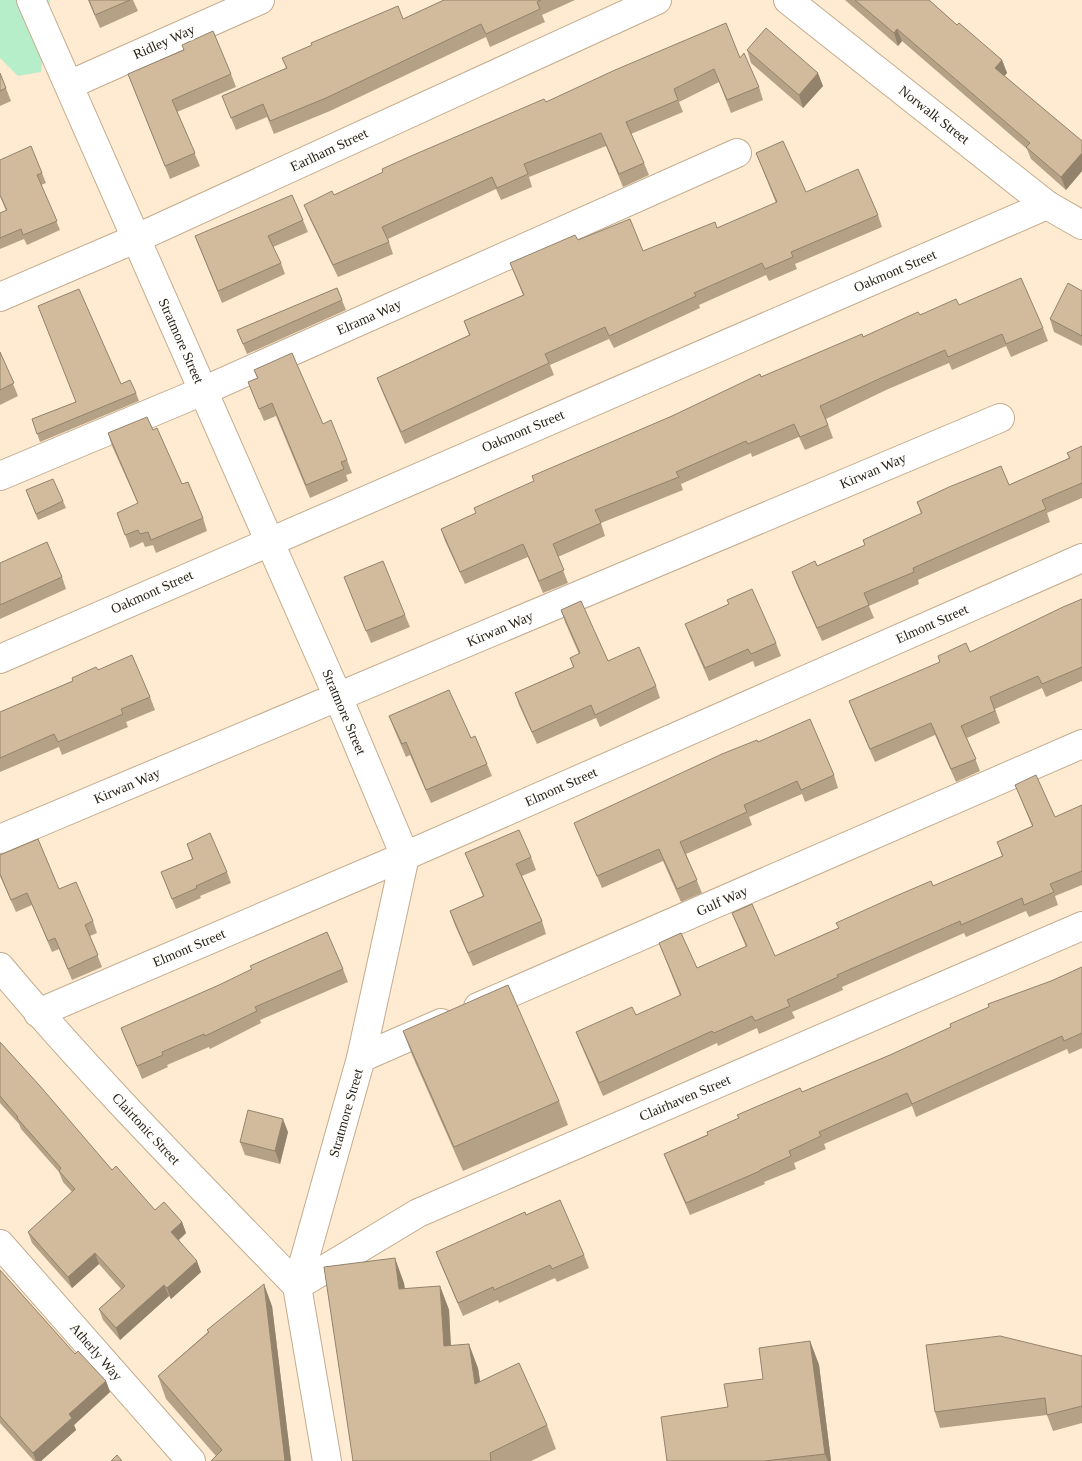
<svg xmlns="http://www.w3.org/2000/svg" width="1082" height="1461" viewBox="0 0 1082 1461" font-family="Georgia,serif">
	<rect width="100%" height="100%" fill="#ffebd2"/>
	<!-- green -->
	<polygon fill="#b6eec9" points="0,0 50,0 41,72 18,76 0,58"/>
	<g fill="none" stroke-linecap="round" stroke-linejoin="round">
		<!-- minor casing -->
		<g stroke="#c3ac8e" stroke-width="30">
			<g id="minor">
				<polyline points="31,0 338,697 405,856 361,1058 297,1286 327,1461"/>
				<polyline points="788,0 1047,205 1082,225"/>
				<polyline points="69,85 260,0"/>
				<polyline points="0,297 135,239 657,0"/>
				<polyline points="0,476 203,391 737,153"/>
				<polyline points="0,659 1047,205"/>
				<polyline points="0,839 1000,418"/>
				<path d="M0,967C93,1078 196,1181 297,1286L418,1213L1082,926"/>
				<polyline points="478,1007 1082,744"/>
				<polyline points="38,1013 405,856 1082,558"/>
				<polyline points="361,1058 441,1023"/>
				<polyline points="0,1244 191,1461"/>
			</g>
		</g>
		<!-- minor -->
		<use href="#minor" stroke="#fff" stroke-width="28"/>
	</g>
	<!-- wall -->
	<g fill="#b5a186">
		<polygon points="88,0 133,0 138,11 100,28"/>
		<polygon points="444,0 575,0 542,15 545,22 490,47 486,37 330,111 274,134 267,117 236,130 222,96 286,68 282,58 403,19"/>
		<polygon points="845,0 929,0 957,25 1002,60 1007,73 1004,76 1082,141 1082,171 1066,190 1031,159 1027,149 902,41 898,46"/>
		<polygon points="747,50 823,86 803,108 751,63"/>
		<polygon points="740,58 759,87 763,100 731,113 719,82 679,102 683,112 631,134 644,163 649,175 623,187 606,146 529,177 532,187 501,200 496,189 388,239 393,254 338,277 309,217 304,205 334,195 546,102"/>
		<polygon points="0,73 11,101 0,106"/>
		<polygon points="128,74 231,74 236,87 177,112 200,166 170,179"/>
		<polygon points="756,153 806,192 878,215 882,227 795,264 797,269 769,281 766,275 699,305 700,308 614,348 609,339 550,365 554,375 405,444 382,391 377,378 469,335 464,321 523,295 510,263 578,240 643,251 717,228 776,203"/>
		<polygon points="0,160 42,173 46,183 41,185 60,230 27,245 24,239 0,249 0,213 6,211 0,196"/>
		<polygon points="303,220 308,232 273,247 281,263 285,274 222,303 195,236"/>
		<polygon points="337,288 346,310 247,354 237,330"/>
		<polygon points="1082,291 1082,346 1054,332 1050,319"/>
		<polygon points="959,305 1043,328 1048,341 1011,357 1006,346 952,370 949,363 886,390 826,419 833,438 805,450 799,437 752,457 751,453 681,484 683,490 601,523 605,536 558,557 568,583 543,593 528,557 465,584 445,541 441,529 476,513 534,481 672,416 761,377 920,315"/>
		<polygon points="0,352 18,396 0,405"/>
		<polygon points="254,370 323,424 347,460 352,473 346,475 348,481 310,498 276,416 264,421 253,395 248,382 257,378"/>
		<polygon points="121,384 136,393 139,401 40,442 32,419"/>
		<polygon points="153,430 182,484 203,518 207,531 156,553 153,545 145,547 143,542 130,548 117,513 138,504 112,446 108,433"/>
		<polygon points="1082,446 1082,498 1047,513 1050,522 918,580 919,584 869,606 874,618 822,641 797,585 792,572 817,566 865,545 863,540 921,514 917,502 1009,485 1069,458 1067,453"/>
		<polygon points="26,490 63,501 66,508 38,520"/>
		<polygon points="0,563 62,577 66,589 0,619"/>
		<polygon points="344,577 405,615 410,627 371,643"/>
		<polygon points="1082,599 1082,681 1046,697 1042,688 995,709 1000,723 967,738 980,771 956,782 935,735 875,762 854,714 849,701 970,652"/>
		<polygon points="561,610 608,661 656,686 660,698 600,727 596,718 537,744 519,705 515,693 573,667 570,658 579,654 565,622"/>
		<polygon points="685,624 776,643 781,656 755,667 753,661 709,681 690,637"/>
		<polygon points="98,670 150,697 155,710 126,722 128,727 62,755 59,747 0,772 0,712"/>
		<polygon points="389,716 471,738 487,764 492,776 431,803 410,755 406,757 394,729"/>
		<polygon points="758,742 834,775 838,788 805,802 802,794 749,817 752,825 686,854 702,893 681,902 663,861 602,888 579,835 574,823"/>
		<polygon points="1015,785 1055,817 1082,805 1082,885 1055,896 1058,905 1029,917 1026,911 966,937 964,933 842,987 843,990 792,1012 795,1018 759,1034 757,1028 718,1046 717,1043 603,1096 581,1045 576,1032 636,1015 680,996 659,943 697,968 746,947 732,913 775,956 933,886 1002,856 997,842 1032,826"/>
		<polygon points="187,844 227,872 231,883 200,896 201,898 176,909 161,872 192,859"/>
		<polygon points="465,853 531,857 536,870 522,876 542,921 546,934 473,966 454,923 450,911 483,896"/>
		<polygon points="0,855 59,889 93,921 97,933 90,936 102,967 72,980 59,949 52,952 32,905 16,912 0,876"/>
		<polygon points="1082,967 1082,1048 1069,1054 1067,1049 916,1117 912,1106 824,1144 826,1149 794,1163 796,1169 764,1182 765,1184 690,1215 669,1167 664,1154 802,1092 890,1055"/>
		<polygon points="343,969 348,982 260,1020 261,1023 210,1049 209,1047 167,1065 168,1067 142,1079 121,1028"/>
		<polygon points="403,1031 559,1101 568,1125 463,1171 412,1055"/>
		<polygon points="0,1042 112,1170 155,1210 182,1222 186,1233 179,1240 201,1272 171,1299 169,1296 120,1340 103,1320 99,1309 121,1289 99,1264 72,1288 32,1243 28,1232 72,1192 63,1182 59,1172 21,1129 19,1124 0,1103"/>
		<polygon points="288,1132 280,1164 245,1155 240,1142"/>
		<polygon points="526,1215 584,1255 589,1268 557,1282 555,1278 499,1303 498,1300 463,1316 441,1265 436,1252"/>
		<polygon points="0,1270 75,1354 106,1381 110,1392 74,1425 76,1430 41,1461 34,1461 0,1423"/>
		<polygon points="404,1283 405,1289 440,1286 449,1310 451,1346 478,1368 480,1381 547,1425 556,1449 531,1461 353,1461"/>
		<polygon points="272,1306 291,1461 211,1461 216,1456 166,1399 158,1376 208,1332 207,1330"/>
		<polygon points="810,1341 819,1365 831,1461 667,1461 728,1407"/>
		<polygon points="1082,1356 1082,1423 1053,1431 1047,1415 940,1428 935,1412"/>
	</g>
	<!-- shaded-wall -->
	<g fill="#93836d">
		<polygon points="897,29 902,41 898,46 894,33"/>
		<polygon points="1002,60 1007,73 1000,81 995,68"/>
		<polygon points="818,73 823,86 803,108 799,95"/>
		<polygon points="1082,153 1082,171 1066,190 1061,177"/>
		<polygon points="283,1119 288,1132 280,1164 275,1151"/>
		<polygon points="182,1222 186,1233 175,1243 171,1232"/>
		<polygon points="95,1253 99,1264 72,1288 68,1277"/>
		<polygon points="395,1258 404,1283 408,1314 399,1289"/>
		<polygon points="197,1261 201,1272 171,1299 167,1288"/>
		<polygon points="264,1284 272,1306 291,1461 285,1461"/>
		<polygon points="164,1285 169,1296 120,1340 116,1328"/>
		<polygon points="440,1286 449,1310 452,1371 444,1346"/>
		<polygon points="810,1341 819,1365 831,1461 828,1461 825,1454"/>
		<polygon points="469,1344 478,1368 484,1408 475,1384"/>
		<polygon points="106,1381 110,1392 74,1425 76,1430 41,1461 36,1461 33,1453 69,1414"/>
	</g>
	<!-- building -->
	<g fill="#d2bb9c" stroke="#93836d">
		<polygon points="89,0 130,0 95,15"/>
		<polygon points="444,0 541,0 537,2 540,9 486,34 481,24 326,98 270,121 263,104 231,118 222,96 287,68 282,58 312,45 311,43 398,6 403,19"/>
		<polygon points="855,0 929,0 957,25 959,23 1002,60 995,68 1082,141 1082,153 1061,177 1026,147 1030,143 897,29 894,33"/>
		<polygon points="726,23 740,58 744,53 759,87 727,100 714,69 674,89 678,100 626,122 644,163 619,174 601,133 524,164 528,174 497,188 492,177 382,227 389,242 333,265 304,205 332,191 334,195 383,172 382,169 411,156 544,99 546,102 615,70"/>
		<polygon points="766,28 818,73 799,95 747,50"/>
		<polygon points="213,31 231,74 172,100 195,153 165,166 128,74 184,50 182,45"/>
		<polygon points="0,73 6,88 0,91"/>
		<polygon points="783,141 806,192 858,169 878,215 791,252 793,257 765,269 762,263 694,293 696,296 609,336 605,327 545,354 549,363 401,432 377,378 470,335 464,321 524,295 510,263 575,235 578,240 630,219 643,251 715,222 717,228 777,202 756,153"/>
		<polygon points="31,146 42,173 37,175 57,221 23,235 21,229 0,238 0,213 7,210 0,195 0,160"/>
		<polygon points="292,195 303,220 268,236 281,263 218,291 195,236"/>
		<polygon points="1021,278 1043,328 1006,344 1002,334 948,357 945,350 881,378 820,406 828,425 800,437 794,424 748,444 746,441 676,472 679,477 595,510 601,523 553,544 564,570 539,581 523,544 460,572 441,529 476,513 474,508 534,481 532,476 672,416 760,374 761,377 862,334 863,337 918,312 920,315 956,299 959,305"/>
		<polygon points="1068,283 1082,291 1082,336 1050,319"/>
		<polygon points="337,288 342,300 243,344 237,330"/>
		<polygon points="79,289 121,384 130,380 136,393 37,434 32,419 76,402 38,306"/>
		<polygon points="0,352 14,383 0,390"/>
		<polygon points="292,353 323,424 331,420 347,460 341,462 344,469 306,485 272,403 259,409 248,382 258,378 254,370"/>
		<polygon points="147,417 153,430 157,428 182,484 188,482 203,518 151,540 148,532 140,534 138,530 125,535 117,513 138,503 108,433"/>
		<polygon points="1082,446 1082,483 1042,500 1046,509 913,568 914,572 864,593 869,605 817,628 792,572 815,561 817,566 865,545 863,540 922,513 917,502 949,487 1001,466 1009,485 1070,458 1067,453"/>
		<polygon points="53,479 63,501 36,514 26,490"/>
		<polygon points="47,542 62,577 0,605 0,563"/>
		<polygon points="383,561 405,615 366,631 344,577"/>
		<polygon points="752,589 776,643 751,654 748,649 705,668 685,624 729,604 727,600"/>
		<polygon points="1082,599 1082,667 1042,684 1038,676 990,697 995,711 961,726 976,759 951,769 931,723 870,749 849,701 940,662 938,656 966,643 970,652 1063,607"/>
		<polygon points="581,601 608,661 639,647 656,686 595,715 591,705 532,732 515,693 574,667 570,658 580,653 561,610"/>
		<polygon points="132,655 150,697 121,709 123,714 58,742 54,734 0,758 0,712 73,681 72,678 96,667 98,670"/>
		<polygon points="449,690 471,738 475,736 487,764 426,790 406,742 402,744 389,716"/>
		<polygon points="810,719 834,775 801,790 797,781 744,805 747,812 680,842 697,880 677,889 659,849 597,876 574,823 722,754 757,740 758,742"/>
		<polygon points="1036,775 1055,817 1082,805 1082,871 1050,884 1054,892 1024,905 1022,898 961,925 960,921 837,975 838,977 787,1000 790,1006 755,1021 752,1016 714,1033 712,1031 599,1083 576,1032 632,1007 636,1015 681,995 659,943 681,933 697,968 747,946 732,913 752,904 775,956 839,928 836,923 896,896 931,881 933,886 1003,856 997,842 1033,826 1015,785"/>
		<polygon points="519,830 531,857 516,864 542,921 468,953 450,911 484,896 465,853"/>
		<polygon points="210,833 227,872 196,886 197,888 172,899 161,872 193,859 187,844"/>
		<polygon points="38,839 59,889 76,882 93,921 85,925 98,955 68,969 55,938 48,941 27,893 11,900 0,874 0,855"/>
		<polygon points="327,932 343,969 255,1007 257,1011 205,1036 204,1034 162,1052 163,1055 137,1066 121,1028 219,985 252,969 250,966"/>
		<polygon points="1082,967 1082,1033 1064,1041 1062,1036 912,1104 907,1093 819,1132 821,1136 789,1151 791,1156 760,1170 760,1171 686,1203 664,1154 708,1135 707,1132 739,1118 737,1115 800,1088 802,1092 890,1055 951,1027 950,1024 989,1007 988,1004 1051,981"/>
		<polygon points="508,985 559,1101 454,1147 403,1031"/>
		<polygon points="0,1042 40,1086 112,1170 116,1166 155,1210 164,1202 182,1222 171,1232 197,1261 167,1288 164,1285 116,1328 99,1309 125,1286 95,1253 68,1277 28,1232 75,1189 59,1171 61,1168 17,1118 18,1117 0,1096"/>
		<polygon points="248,1110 283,1119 275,1151 240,1142"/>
		<polygon points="560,1200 584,1255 552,1269 550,1265 494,1290 493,1287 458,1303 436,1252 525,1212 526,1215"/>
		<polygon points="395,1258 399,1289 440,1286 444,1346 469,1344 475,1384 519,1363 547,1425 490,1453 491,1461 353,1461 324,1267"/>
		<polygon points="0,1270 75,1354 78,1351 106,1381 69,1414 72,1418 33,1453 0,1416"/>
		<polygon points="264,1284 285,1461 211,1461 222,1450 158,1376 209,1332 207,1330"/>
		<polygon points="1000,1336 1082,1356 1082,1406 1047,1415 1045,1398 935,1412 926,1345"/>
		<polygon points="810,1341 825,1454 764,1461 667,1461 661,1417 728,1407 724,1384 763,1379 759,1348"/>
		<polygon points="117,1455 122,1461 111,1461"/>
	</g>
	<g text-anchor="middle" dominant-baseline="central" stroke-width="5" stroke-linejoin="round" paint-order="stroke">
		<!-- street labels -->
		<g font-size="14" fill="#261e12" stroke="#fff">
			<text transform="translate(164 42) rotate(-24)">Ridley Way</text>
			<text transform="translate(934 115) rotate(38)">Norwalk Street</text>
			<text transform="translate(329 150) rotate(-25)">Earlham Street</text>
			<text transform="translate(895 271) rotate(-23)">Oakmont Street</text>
			<text transform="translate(369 317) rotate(-24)">Elrama Way</text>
			<text transform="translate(181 341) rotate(66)">Stratmore Street</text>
			<text transform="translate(523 431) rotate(-23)">Oakmont Street</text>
			<text transform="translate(873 471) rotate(-23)">Kirwan Way</text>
			<text transform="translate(152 592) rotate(-24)">Oakmont Street</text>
			<text transform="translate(932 624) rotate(-24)">Elmont Street</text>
			<text transform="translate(500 629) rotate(-23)">Kirwan Way</text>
			<text transform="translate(344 712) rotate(67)">Stratmore Street</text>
			<text transform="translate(127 786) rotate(-23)">Kirwan Way</text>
			<text transform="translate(561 787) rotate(-24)">Elmont Street</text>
			<text transform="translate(722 901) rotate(-24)">Gulf Way</text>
			<text transform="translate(189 948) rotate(-23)">Elmont Street</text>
			<text transform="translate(685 1098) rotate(-23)">Clairhaven Street</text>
			<text transform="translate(346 1113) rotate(-74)">Stratmore Street</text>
			<text transform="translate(146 1129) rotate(47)">Clairtonic Street</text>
			<text transform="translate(96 1352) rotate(49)">Atherly Way</text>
		</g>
	</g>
</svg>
